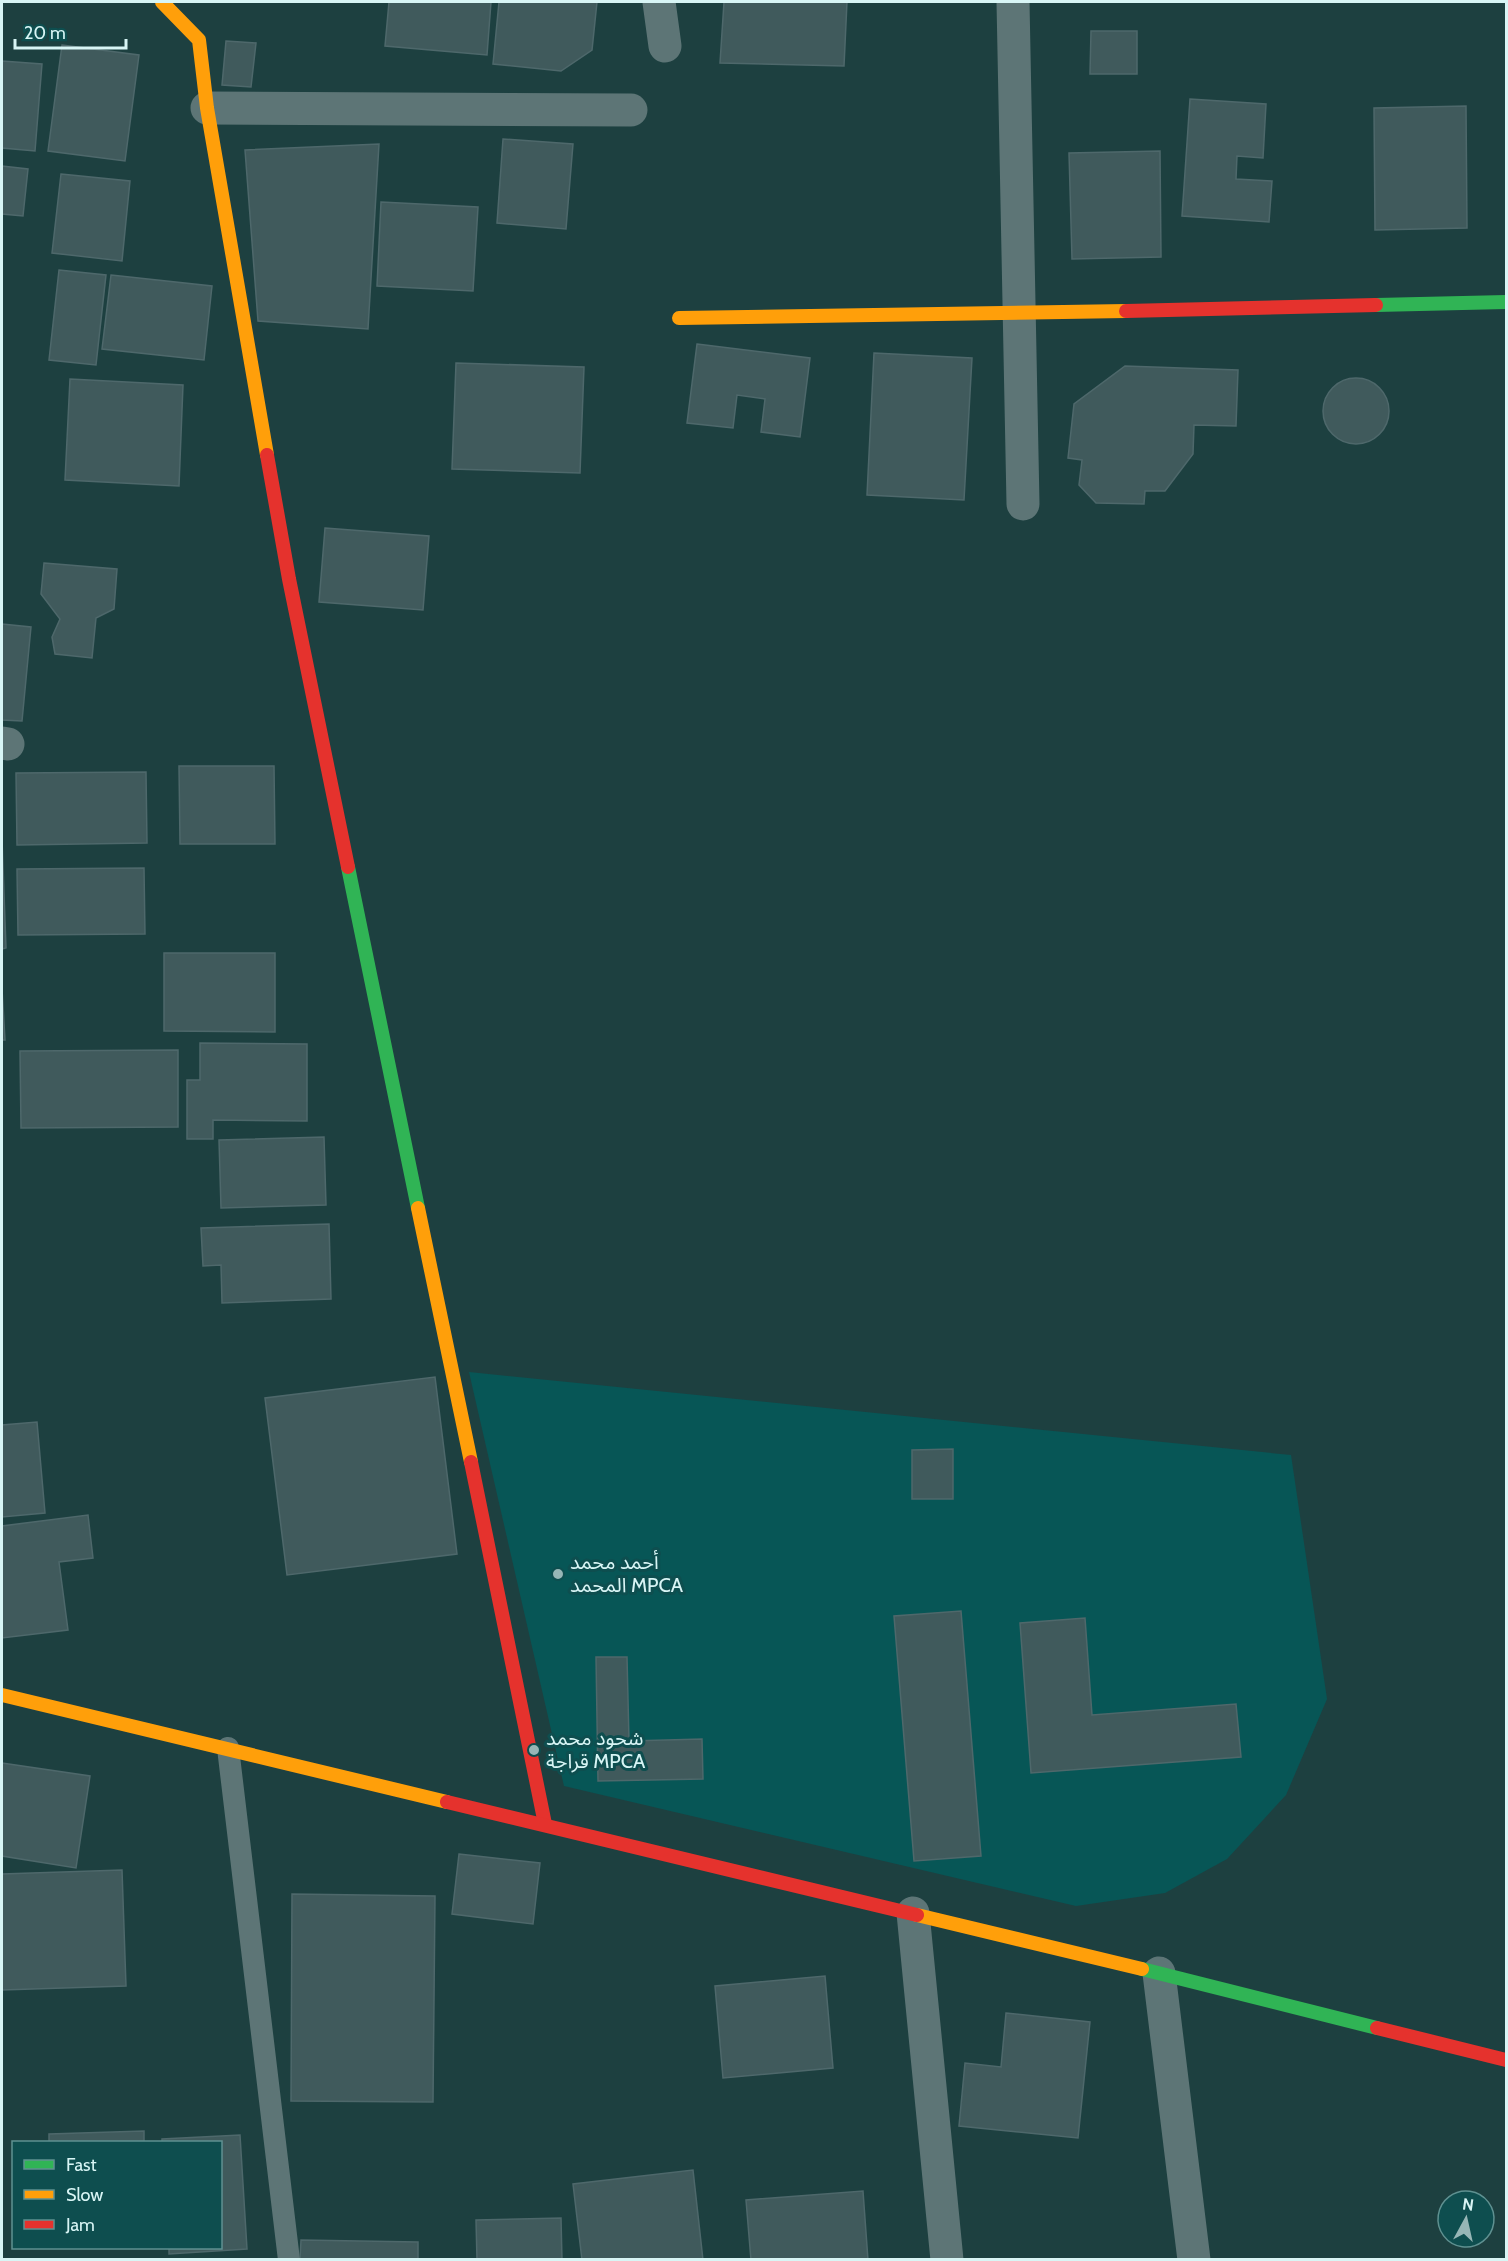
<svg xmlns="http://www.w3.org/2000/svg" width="1508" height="2261" viewBox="0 0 1508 2261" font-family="Cabin,'Noto Sans Arabic',sans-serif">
	<rect width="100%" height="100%" fill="#1d4040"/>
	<!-- built -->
	<polygon fill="#075656" points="469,1372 1291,1455 1327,1699 1286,1795 1227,1859 1165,1893 1076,1906 564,1786"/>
	<!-- building -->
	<g fill="#405a5c" stroke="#4e686b" stroke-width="1.5">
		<polygon points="389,2 491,2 487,55 385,46"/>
		<polygon points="499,2 597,2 592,50 561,71 493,64"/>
		<polygon points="724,2 847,2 844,66 720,63"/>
		<polygon points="1091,31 1137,31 1137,74 1090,74"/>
		<polygon points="226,41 256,43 251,87 222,85"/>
		<polygon points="62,45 139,55 125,161 48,151"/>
		<polygon points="2,61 42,64 35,151 2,148"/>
		<polygon points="1190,99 1266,104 1263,158 1237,156 1236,179 1272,181 1269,222 1182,216"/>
		<polygon points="1466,106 1467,228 1375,230 1374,108"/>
		<polygon points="503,139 573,144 566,229 497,223"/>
		<polygon points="379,144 368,329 258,321 245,150"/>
		<polygon points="1160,151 1161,257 1072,259 1069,153"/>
		<polygon points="2,166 28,169 23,216 2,214"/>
		<polygon points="61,174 130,181 122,261 52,253"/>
		<polygon points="381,202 478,207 473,291 377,286"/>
		<polygon points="59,270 106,275 96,365 49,360"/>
		<polygon points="111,275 212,286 204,360 102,349"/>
		<polygon points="697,344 810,358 800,437 761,432 765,399 737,395 733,428 687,423"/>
		<polygon points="874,353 972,358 964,500 867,495"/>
		<polygon points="456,363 584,367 580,473 452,469"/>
		<polygon points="1125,366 1238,370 1236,426 1194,425 1193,454 1165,491 1145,491 1144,504 1096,503 1079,485 1082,460 1068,458 1074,404"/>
		<circle cx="1356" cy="411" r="33"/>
		<polygon points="70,379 183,385 179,486 65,480"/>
		<polygon points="325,528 429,536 423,610 319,602"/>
		<polygon points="44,563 117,569 114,609 96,618 92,658 55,654 52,637 60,619 41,594"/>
		<polygon points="2,624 31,627 22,721 2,720"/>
		<polygon points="179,766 274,766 275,844 180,844"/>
		<polygon points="146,772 147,843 17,845 16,773"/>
		<polygon points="2,839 6,948 2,949"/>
		<polygon points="144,868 145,934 18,935 17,869"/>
		<polygon points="164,953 275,953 275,1032 164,1031"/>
		<polygon points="2,989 5,1040 2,1040"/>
		<polygon points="200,1043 307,1044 307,1121 213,1120 213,1139 187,1139 187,1080 200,1080"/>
		<polygon points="178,1050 178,1127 21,1128 20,1051"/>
		<polygon points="324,1137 326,1205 221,1208 219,1140"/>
		<polygon points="329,1224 331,1299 222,1303 221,1265 203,1266 201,1228"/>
		<polygon points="435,1377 457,1554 287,1575 265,1398"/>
		<polygon points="37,1422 45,1513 2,1517 2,1425"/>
		<polygon points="953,1449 953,1499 912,1499 912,1450"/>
		<polygon points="88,1515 93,1558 59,1562 68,1630 2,1638 2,1526"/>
		<polygon points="961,1611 981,1856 914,1861 894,1616"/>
		<polygon points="1085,1618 1092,1715 1236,1704 1241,1757 1031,1773 1020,1623"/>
		<polygon points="596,1657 627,1657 629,1741 702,1739 703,1779 598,1781"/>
		<polygon points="2,1763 90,1776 76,1868 2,1856"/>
		<polygon points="459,1854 540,1863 533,1924 452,1914"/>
		<polygon points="122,1870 126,1986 2,1990 2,1874"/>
		<polygon points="292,1894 435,1896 433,2102 291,2101"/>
		<polygon points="825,1976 833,2068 723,2078 715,1986"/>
		<polygon points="1006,2013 1090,2022 1078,2138 959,2126 965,2063 1001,2067"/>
		<polygon points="144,2131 144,2142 49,2142 49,2134"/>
		<polygon points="240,2135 247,2249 169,2254 169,2248 220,2248 220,2142 162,2142 162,2139"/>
		<polygon points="693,2170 703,2260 582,2260 573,2184"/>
		<polygon points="863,2191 868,2260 751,2260 746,2200"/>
		<polygon points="561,2218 562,2260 477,2260 476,2220"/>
		<polygon points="301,2240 418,2242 418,2260 300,2260"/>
	</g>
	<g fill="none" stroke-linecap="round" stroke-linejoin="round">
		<!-- lane -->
		<polyline stroke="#5d7576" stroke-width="22" points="228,1748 289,2260"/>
		<!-- street -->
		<g stroke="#5d7576" stroke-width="33">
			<polyline points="659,2 665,46"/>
			<polyline points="1013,2 1023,504"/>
			<polyline points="207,108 631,110"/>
			<polyline points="2,743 8,744"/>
			<polyline points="913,1913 947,2260"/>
			<polyline points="1159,1973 1194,2260"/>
		</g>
		<!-- fast -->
		<g stroke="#30b455" stroke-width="14">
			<polyline points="1376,305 1506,302"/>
			<polyline points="348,867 418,1208"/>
			<polyline points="1142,1969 1377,2028"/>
		</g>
		<!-- slow -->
		<g stroke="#ff9f0a" stroke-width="14">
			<polyline points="162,2 199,40 207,108 267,455"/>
			<polyline points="679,318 1126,311"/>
			<polyline points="418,1208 471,1462"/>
			<polyline points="2,1695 447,1802"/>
			<polyline points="917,1915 1142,1969"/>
		</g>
		<!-- jam -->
		<g stroke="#e5322d" stroke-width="14">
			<polyline points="1126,311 1376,305"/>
			<polyline points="267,455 289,579 348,867"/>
			<polyline points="471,1462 545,1824"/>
			<polyline points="447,1802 917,1915"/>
			<polyline points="1377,2028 1506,2060"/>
		</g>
	</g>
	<!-- markers -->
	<g fill="#97b6b6" stroke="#0e4e4f" stroke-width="2">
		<circle cx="558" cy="1574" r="6"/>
		<circle cx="534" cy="1750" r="6"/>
	</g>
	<g text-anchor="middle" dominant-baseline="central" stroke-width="6" stroke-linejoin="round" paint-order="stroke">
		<!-- poi labels -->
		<g font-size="20" fill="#d8f5f5" stroke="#0e4e4f" text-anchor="start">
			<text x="570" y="1562">أحمد محمد<tspan x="570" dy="23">المحمد MPCA</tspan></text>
			<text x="546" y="1738">شحود محمد<tspan x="546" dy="23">قراجة MPCA</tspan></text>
		</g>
	</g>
	<!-- border -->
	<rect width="1508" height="2261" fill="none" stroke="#d8f5f5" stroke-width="6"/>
	<!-- legend -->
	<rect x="12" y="2141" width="210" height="108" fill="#0e4e4f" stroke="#5f9191" stroke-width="1.5"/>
	<rect x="24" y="2160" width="30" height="9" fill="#30b455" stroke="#5f9191" stroke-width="1.5"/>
	<text x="66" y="2171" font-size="18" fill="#d8f5f5">Fast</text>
	<rect x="24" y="2190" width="30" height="9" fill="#ff9f0a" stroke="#5f9191" stroke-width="1.5"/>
	<text x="66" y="2201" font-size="18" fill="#d8f5f5">Slow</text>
	<rect x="24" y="2220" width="30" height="9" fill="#e5322d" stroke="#5f9191" stroke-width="1.5"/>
	<text x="66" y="2231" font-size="18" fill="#d8f5f5">Jam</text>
	<!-- north arrow -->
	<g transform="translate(1466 2219) rotate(8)"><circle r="28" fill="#0e4e4f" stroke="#5f9191" stroke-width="1.5"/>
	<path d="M0-4.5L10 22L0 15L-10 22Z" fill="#97b6b6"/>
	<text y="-9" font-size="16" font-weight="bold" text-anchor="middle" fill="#d8f5f5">N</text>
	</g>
	<!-- scale -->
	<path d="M15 39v9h111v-9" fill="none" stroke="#d8f5f5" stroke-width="3"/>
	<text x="24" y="39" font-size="18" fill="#d8f5f5" stroke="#0e4e4f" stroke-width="4.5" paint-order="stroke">20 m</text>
</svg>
